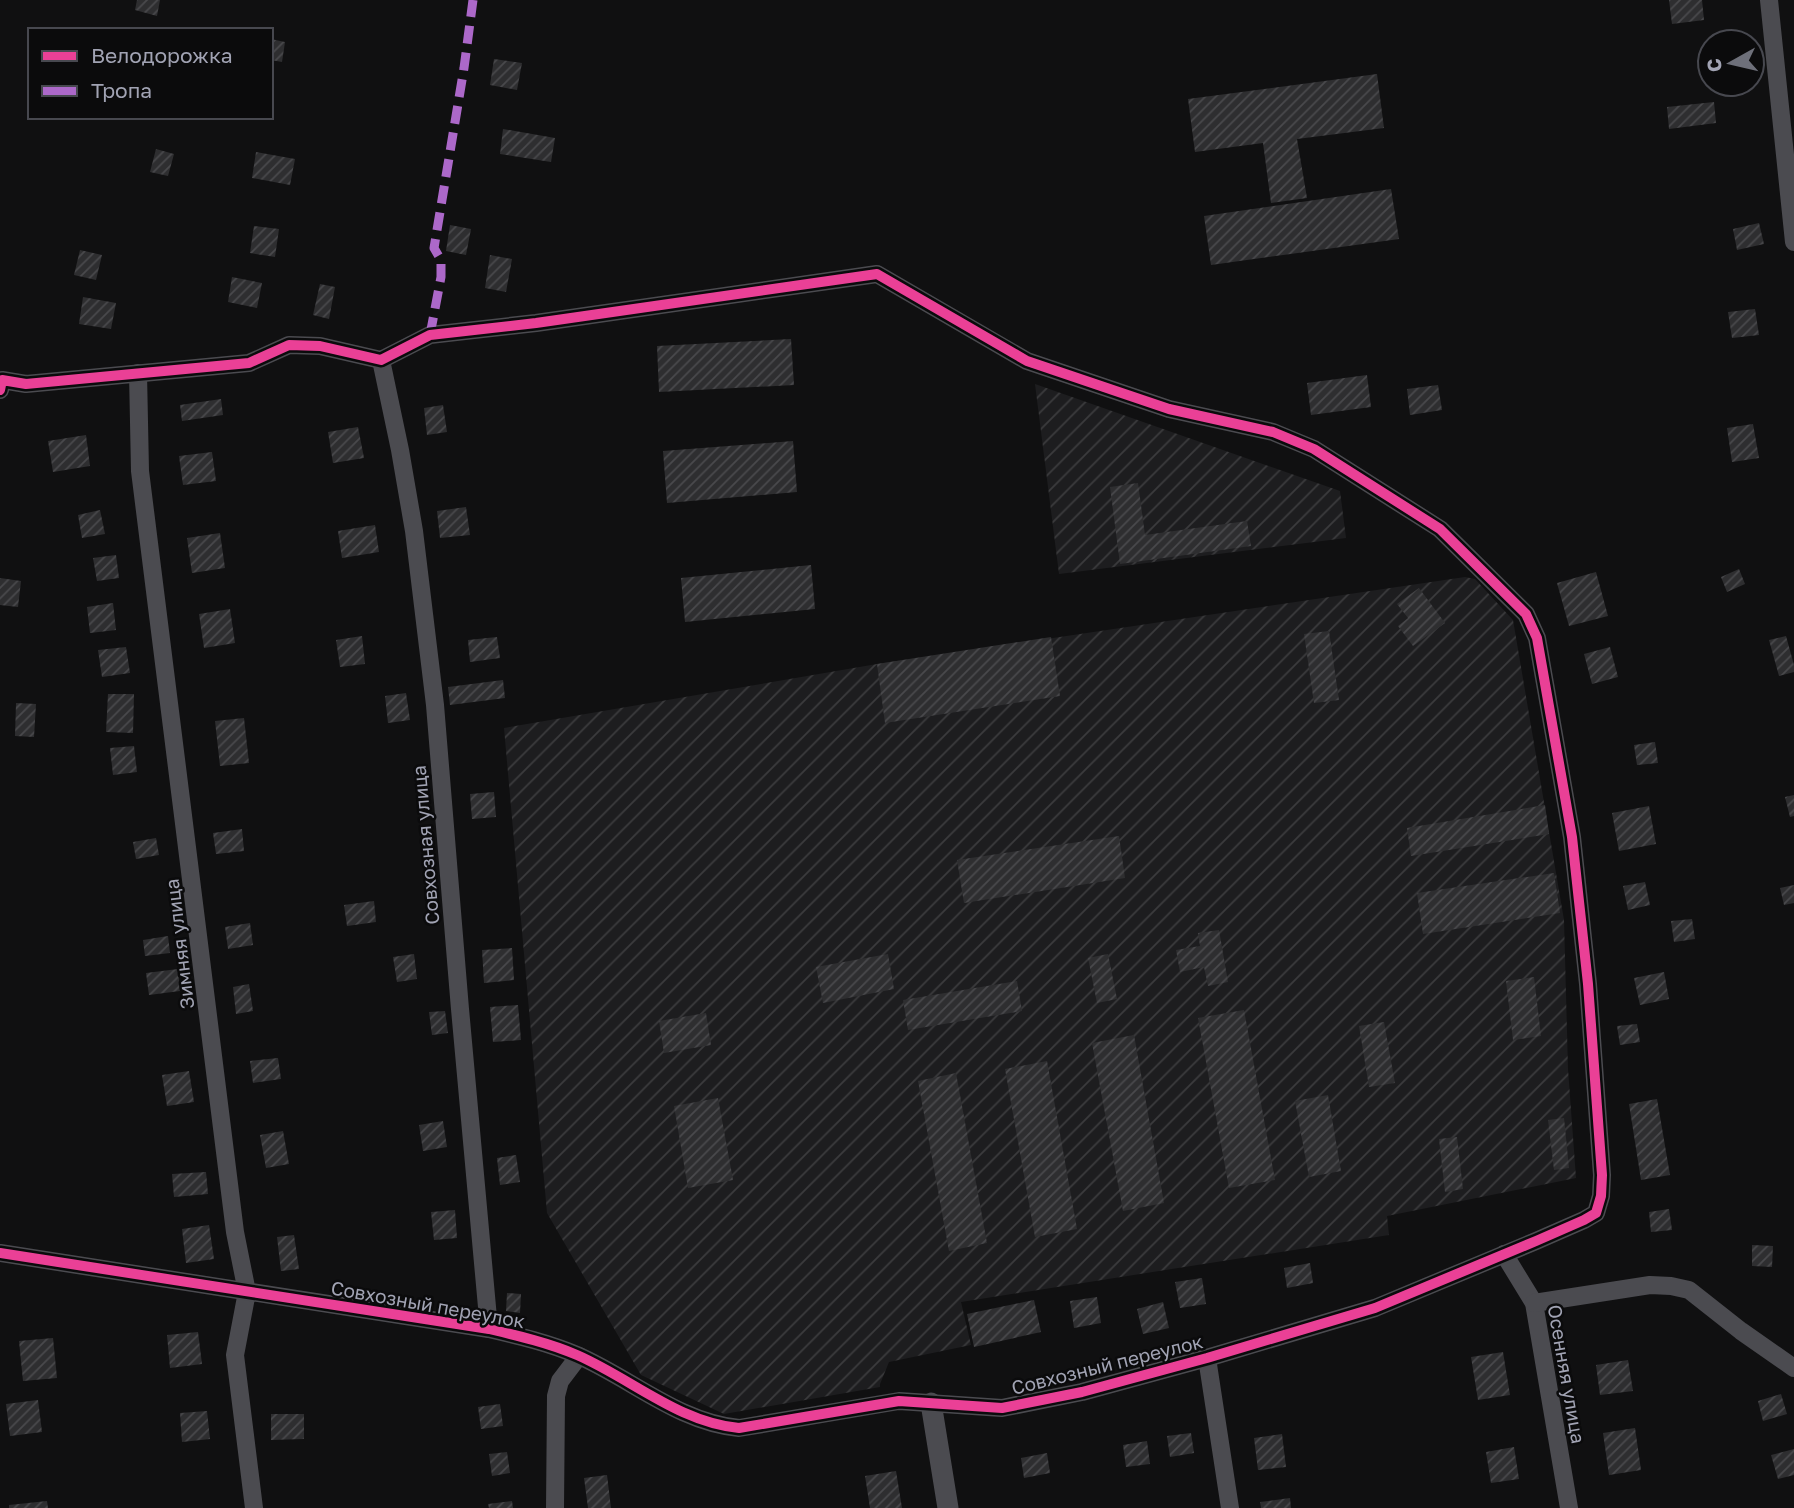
<svg xmlns="http://www.w3.org/2000/svg" width="1794" height="1508" viewBox="0 0 1794 1508" font-family="'Golos Text',sans-serif">
	<defs>
		<pattern id="industrial-furrows" width="10" height="10" patternUnits="userSpaceOnUse" patternTransform="scale(1.75)"><rect width="10" height="10" fill="#1d1d1f"/><path d="M-1 1l2-2M0 10L10 0M9 11l2-2" fill="none" stroke="#3b3b3d"/></pattern>
		<pattern id="building-hatch" width="6" height="6" patternUnits="userSpaceOnUse" patternTransform="scale(1.75)"><rect width="6" height="6" fill="#2e2e30"/><path d="M-1 1l2-2M0 6l6-6M5 7l2-2" fill="none" stroke="#49494c"/></pattern>
	</defs>
	<rect width="100%" height="100%" fill="#101011"/>
	<!-- industrial -->
	<g fill="url(#industrial-furrows)">
		<polygon points="1035,384 1340,491 1346,538 1059,574"/>
		<polygon points="1465,577 1475,579 1513,620 1564,920 1568,1069 1576,1178 1387,1216 1389,1235 961,1302 971,1345 889,1362 880,1384 880,1387 724,1414 641,1375 547,1213 504,728 877,664"/>
	</g>
	<!-- building -->
	<g fill="url(#building-hatch)">
		<polygon points="137,0 160,0 157,16 135,10"/>
		<polygon points="1669,0 1702,0 1704,20 1672,24"/>
		<polygon points="271,39 285,42 282,62 271,60"/>
		<polygon points="494,59 522,63 517,90 490,85"/>
		<polygon points="1377,74 1384,128 1297,139 1307,198 1271,203 1263,143 1195,152 1188,99"/>
		<polygon points="1714,102 1716,123 1669,129 1667,107"/>
		<polygon points="503,129 555,138 551,162 500,154"/>
		<polygon points="156,149 174,154 168,176 150,172"/>
		<polygon points="256,152 295,159 290,185 252,178"/>
		<polygon points="1391,189 1399,239 1211,265 1204,216"/>
		<polygon points="1759,223 1764,244 1737,250 1733,229"/>
		<polygon points="450,225 471,229 466,255 446,251"/>
		<polygon points="254,226 279,229 275,257 250,253"/>
		<polygon points="80,250 102,255 96,280 74,275"/>
		<polygon points="490,255 512,259 506,292 485,288"/>
		<polygon points="232,277 262,283 257,308 228,302"/>
		<polygon points="320,284 335,287 329,319 313,315"/>
		<polygon points="83,297 116,303 111,329 79,324"/>
		<polygon points="1755,309 1759,335 1732,338 1728,312"/>
		<polygon points="791,339 794,385 659,392 657,346"/>
		<polygon points="1367,375 1371,407 1311,415 1307,383"/>
		<polygon points="1438,385 1442,410 1410,415 1407,389"/>
		<polygon points="221,399 223,415 182,421 180,405"/>
		<polygon points="443,405 447,432 427,435 424,408"/>
		<polygon points="1753,424 1759,458 1732,462 1727,428"/>
		<polygon points="358,427 364,458 333,463 328,432"/>
		<polygon points="86,435 90,466 53,472 48,441"/>
		<polygon points="793,441 797,492 667,503 663,451"/>
		<polygon points="212,452 216,481 183,485 179,456"/>
		<polygon points="1138,483 1145,535 1247,521 1251,546 1120,564 1110,487"/>
		<polygon points="466,507 470,535 440,538 437,511"/>
		<polygon points="100,510 105,534 82,538 78,515"/>
		<polygon points="375,525 379,552 342,558 338,531"/>
		<polygon points="220,533 225,568 192,573 187,538"/>
		<polygon points="116,555 119,578 97,581 93,558"/>
		<polygon points="811,565 815,609 685,622 681,578"/>
		<polygon points="1739,569 1745,584 1727,592 1721,577"/>
		<polygon points="1596,572 1608,616 1569,626 1557,583"/>
		<polygon points="0,578 21,581 18,607 0,605"/>
		<polygon points="1419,588 1445,623 1413,646 1398,626 1408,618 1397,604"/>
		<polygon points="113,603 116,630 90,633 87,607"/>
		<polygon points="230,609 235,643 204,648 199,614"/>
		<polygon points="1329,631 1339,700 1314,703 1304,634"/>
		<polygon points="362,636 365,664 340,667 336,640"/>
		<polygon points="1786,636 1794,665 1794,672 1779,676 1769,640"/>
		<polygon points="497,637 500,658 470,662 468,640"/>
		<polygon points="1051,637 1060,696 885,723 877,664"/>
		<polygon points="126,647 130,673 102,677 98,650"/>
		<polygon points="1610,647 1618,677 1592,684 1584,654"/>
		<polygon points="503,680 505,698 450,705 448,687"/>
		<polygon points="406,693 410,720 388,723 385,696"/>
		<polygon points="108,694 134,694 133,733 106,732"/>
		<polygon points="16,703 36,704 34,737 15,736"/>
		<polygon points="244,718 249,763 220,766 215,721"/>
		<polygon points="1655,742 1658,763 1637,765 1634,745"/>
		<polygon points="134,746 137,772 113,775 110,748"/>
		<polygon points="494,792 496,817 472,819 470,794"/>
		<polygon points="1794,795 1794,816 1790,817 1785,797"/>
		<polygon points="1545,805 1549,834 1411,856 1407,828"/>
		<polygon points="1649,806 1656,844 1619,851 1612,813"/>
		<polygon points="242,829 244,851 216,854 213,833"/>
		<polygon points="1119,836 1125,878 964,903 957,860"/>
		<polygon points="156,838 159,855 136,859 133,842"/>
		<polygon points="1554,873 1560,913 1423,934 1417,893"/>
		<polygon points="1645,882 1650,905 1628,910 1623,886"/>
		<polygon points="1794,885 1794,903 1784,905 1780,888"/>
		<polygon points="374,901 376,922 347,926 344,905"/>
		<polygon points="1692,919 1695,939 1674,942 1671,921"/>
		<polygon points="250,923 253,945 228,949 225,927"/>
		<polygon points="1219,930 1228,982 1208,986 1204,967 1180,972 1176,950 1200,946 1198,933"/>
		<polygon points="168,936 170,953 145,956 143,940"/>
		<polygon points="512,948 514,980 484,983 482,950"/>
		<polygon points="414,954 417,979 397,982 393,957"/>
		<polygon points="888,954 894,989 823,1003 816,967"/>
		<polygon points="1108,954 1117,999 1097,1003 1088,958"/>
		<polygon points="178,969 180,991 149,995 146,973"/>
		<polygon points="1664,972 1669,999 1640,1005 1634,978"/>
		<polygon points="1534,977 1541,1036 1513,1040 1506,981"/>
		<polygon points="1017,981 1022,1011 908,1030 903,1000"/>
		<polygon points="249,984 253,1011 236,1014 233,987"/>
		<polygon points="518,1005 521,1040 493,1042 490,1007"/>
		<polygon points="1244,1010 1275,1180 1229,1188 1198,1018"/>
		<polygon points="445,1011 448,1033 432,1035 429,1012"/>
		<polygon points="706,1013 711,1045 664,1053 659,1021"/>
		<polygon points="1384,1022 1395,1083 1369,1087 1359,1026"/>
		<polygon points="1637,1024 1640,1042 1620,1045 1617,1026"/>
		<polygon points="1134,1035 1164,1203 1123,1211 1092,1043"/>
		<polygon points="278,1058 281,1079 253,1083 250,1061"/>
		<polygon points="1047,1061 1077,1229 1035,1237 1005,1069"/>
		<polygon points="189,1071 194,1102 167,1106 162,1075"/>
		<polygon points="956,1073 987,1243 949,1251 918,1081"/>
		<polygon points="1328,1095 1341,1171 1309,1177 1295,1101"/>
		<polygon points="718,1098 733,1180 688,1188 674,1106"/>
		<polygon points="1657,1099 1670,1175 1641,1180 1629,1104"/>
		<polygon points="1564,1118 1569,1168 1554,1170 1548,1120"/>
		<polygon points="443,1121 447,1147 423,1151 419,1125"/>
		<polygon points="283,1131 289,1164 266,1168 260,1135"/>
		<polygon points="1457,1137 1463,1189 1445,1192 1439,1139"/>
		<polygon points="516,1155 520,1182 500,1185 497,1158"/>
		<polygon points="206,1172 208,1194 174,1197 172,1174"/>
		<polygon points="1669,1209 1672,1230 1651,1232 1649,1212"/>
		<polygon points="455,1210 457,1238 434,1240 431,1212"/>
		<polygon points="209,1225 214,1259 186,1263 182,1229"/>
		<polygon points="294,1235 299,1269 281,1271 277,1237"/>
		<polygon points="1752,1245 1773,1246 1772,1267 1752,1266"/>
		<polygon points="1310,1263 1313,1283 1287,1288 1284,1268"/>
		<polygon points="1202,1278 1206,1304 1180,1308 1175,1282"/>
		<polygon points="507,1293 521,1294 520,1313 506,1311"/>
		<polygon points="1097,1297 1101,1323 1074,1328 1070,1301"/>
		<polygon points="1034,1300 1041,1332 974,1347 967,1314"/>
		<polygon points="1163,1302 1169,1328 1143,1334 1137,1309"/>
		<polygon points="198,1332 202,1364 170,1368 167,1335"/>
		<polygon points="53,1338 57,1378 23,1381 19,1341"/>
		<polygon points="1503,1352 1510,1395 1478,1400 1471,1357"/>
		<polygon points="1628,1360 1633,1391 1600,1395 1596,1365"/>
		<polygon points="1781,1394 1787,1414 1763,1421 1758,1401"/>
		<polygon points="38,1400 42,1432 10,1436 6,1404"/>
		<polygon points="500,1404 503,1426 481,1429 478,1407"/>
		<polygon points="207,1411 210,1439 182,1442 180,1413"/>
		<polygon points="271,1414 304,1414 304,1439 271,1440"/>
		<polygon points="1635,1428 1641,1470 1609,1475 1603,1433"/>
		<polygon points="1191,1433 1194,1453 1170,1457 1167,1436"/>
		<polygon points="1282,1434 1286,1467 1258,1470 1254,1438"/>
		<polygon points="1147,1441 1150,1464 1126,1467 1123,1445"/>
		<polygon points="1514,1447 1519,1479 1491,1483 1486,1452"/>
		<polygon points="1794,1449 1794,1475 1778,1479 1771,1455"/>
		<polygon points="507,1452 510,1473 492,1476 489,1454"/>
		<polygon points="1047,1453 1050,1473 1024,1478 1021,1458"/>
		<polygon points="896,1471 902,1508 870,1508 865,1476"/>
		<polygon points="607,1475 611,1508 588,1508 584,1478"/>
		<polygon points="1290,1498 1291,1508 1261,1508 1260,1502"/>
		<polygon points="47,1501 48,1508 9,1508 9,1505"/>
		<polygon points="512,1501 513,1508 489,1508 488,1504"/>
	</g>
	<g fill="none" stroke-linecap="round" stroke-linejoin="round">
		<!-- minor -->
		<g stroke="#4b4b50" stroke-width="18">
			<polyline points="1769,0 1794,242"/>
			<polyline points="381,360 400,450 414,531 435,705 460,1009 489,1329"/>
			<polyline points="138,373 140,471 235,1232 247,1292 235,1355 254,1508"/>
			<path d="M0,390L2,380L26,384L249,363L289,345L320,346L381,360L430,335L536,323L877,274L1027,361L1169,409L1273,432L1314,449L1440,529L1526,614L1537,638L1572,837L1588,984L1602,1175L1601,1196L1596,1213L1584,1220L1536,1241L1375,1308L1207,1358L1082,1392L1002,1408L899,1401L739,1428C678,1422 632,1379 577,1355C549,1343 519,1336 489,1329L0,1253"/>
			<polyline points="1504,1254 1534,1303 1569,1508"/>
			<polyline points="1534,1303 1650,1285 1671,1286 1689,1290 1741,1331 1794,1368"/>
			<polyline points="1207,1358 1230,1508"/>
			<polyline points="555,1508 556,1396 560,1381 579,1356"/>
		</g>
		<!-- tertiary -->
		<polyline stroke="#4b4b50" stroke-width="21" points="931,1403 948,1508"/>
		<!-- quiet -->
		<polyline stroke="#ac68c9" stroke-width="9" stroke-dasharray="18 9" stroke-linecap="butt" points="430,335 441,277 441,260 434,248 464,68 473,0"/>
		<!-- cycleway casing -->
		<g stroke="#0b0b0c" stroke-width="15">
			<path id="cycleway" d="M0,390L2,380L26,384L249,363L289,345L320,346L381,360L430,335L536,323L877,274L1027,361L1169,409L1273,432L1314,449L1440,529L1526,614L1537,638L1572,837L1588,984L1602,1175L1601,1196L1596,1213L1584,1220L1536,1241L1375,1308L1207,1358L1082,1392L1002,1408L899,1401L739,1428C678,1422 632,1379 577,1355C549,1343 519,1336 489,1329L0,1253"/>
		</g>
		<!-- cycleway -->
		<use href="#cycleway" stroke="#ea4096" stroke-width="10"/>
	</g>
	<g text-anchor="middle" dominant-baseline="central" stroke-width="5" stroke-linejoin="round" paint-order="stroke">
		<!-- street labels -->
		<g font-size="19" fill="#a1a3b3" stroke="#0b0b0c">
			<text transform="translate(425 845) rotate(-95)">Совхозная улица</text>
			<text transform="translate(179 944) rotate(-97)">Зимняя улица</text>
			<text transform="translate(428 1304) rotate(10)">Совхозный переулок</text>
			<text transform="translate(1107 1364) rotate(-14)">Совхозный переулок</text>
			<text transform="translate(1567 1374) rotate(80)">Осенняя улица</text>
		</g>
	</g>
	<!-- legend -->
	<rect x="28" y="28" width="245" height="91" fill="#0b0b0c" stroke="#47484f" stroke-width="2"/>
	<rect x="42" y="51" width="35" height="10" fill="#ea4096" stroke="#47484f" stroke-width="2"/>
	<text x="91" y="63" font-size="21" fill="#a1a3b3">Велодорожка</text>
	<rect x="42" y="86" width="35" height="10" fill="#ac68c9" stroke="#47484f" stroke-width="2"/>
	<text x="91" y="98" font-size="21" fill="#a1a3b3">Тропа</text>
	<!-- north arrow -->
	<g transform="translate(1731 63) rotate(262)"><circle r="33" fill="#0b0b0c" stroke="#47484f" stroke-width="2"/>
	<path d="M0-5L12 26L0 18L-12 26Z" fill="#6e707a"/>
	<text y="-10" font-size="19" font-weight="bold" text-anchor="middle" fill="#a1a3b3">С</text>
	</g>
</svg>
